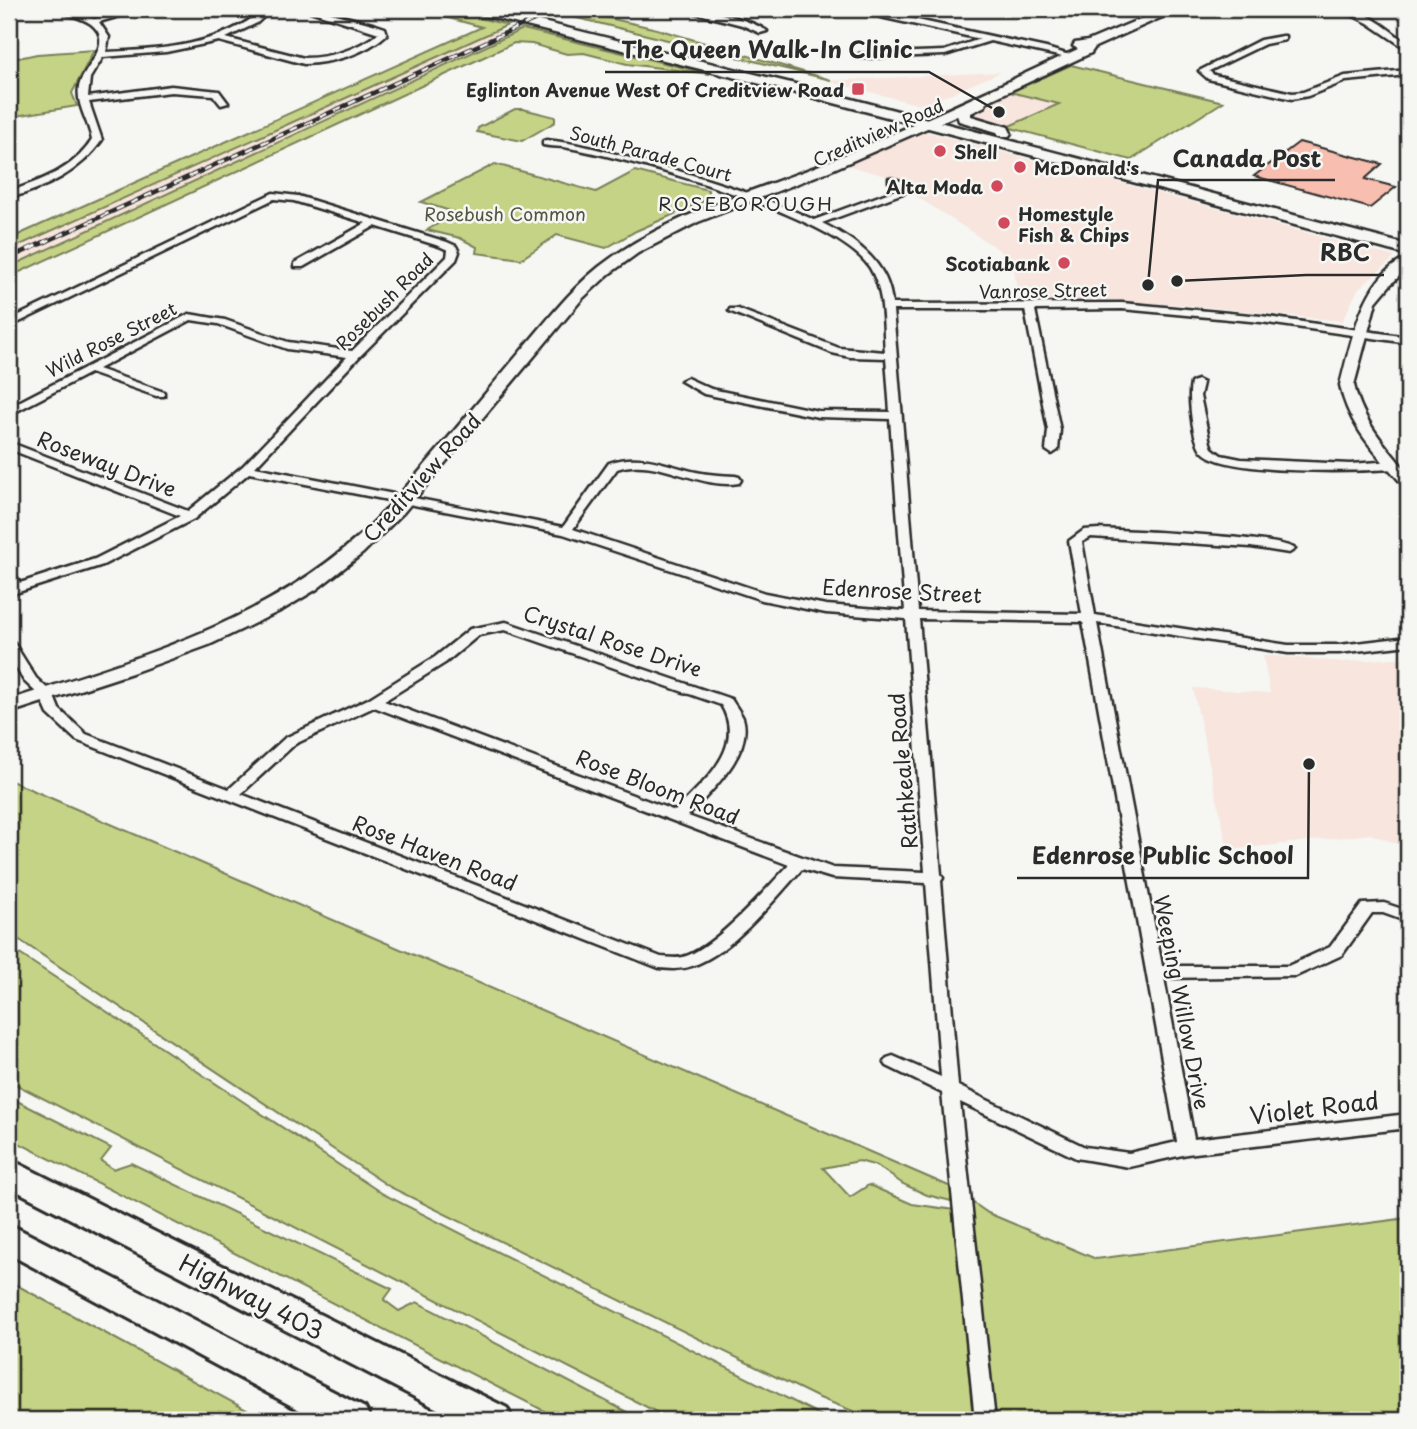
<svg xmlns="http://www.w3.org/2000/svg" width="1417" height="1429" viewBox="0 0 1417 1429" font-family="'Playpen Sans',sans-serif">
	<rect width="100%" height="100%" fill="#f6f6f2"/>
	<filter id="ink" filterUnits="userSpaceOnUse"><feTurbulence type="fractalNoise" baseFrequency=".0143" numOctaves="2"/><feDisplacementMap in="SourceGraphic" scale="14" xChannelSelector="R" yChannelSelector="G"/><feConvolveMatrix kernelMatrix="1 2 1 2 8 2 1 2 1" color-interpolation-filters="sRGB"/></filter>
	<g filter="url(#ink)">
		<!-- built -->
		<g fill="#f7e5de">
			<polygon points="498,30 513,34 9,267 9,250"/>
			<polygon points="1001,72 926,104 913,103 827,81"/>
			<polygon points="1010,92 1060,104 1007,127 973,117 970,114"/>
			<polygon points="923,131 1230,212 1395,257 1358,289 1342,321 1177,304 1019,301 1013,263 998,249 916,196 919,185 846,165"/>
			<polygon points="1263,655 1343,662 1408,657 1408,848 1371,834 1228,850 1193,688 1270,693"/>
		</g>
		<!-- green -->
		<g fill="#c5d386" stroke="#787f58" stroke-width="2">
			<polygon points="415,9 442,9 508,25 9,250 9,239 482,27"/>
			<polygon points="569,9 657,29 831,80 561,14"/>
			<polygon points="523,29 710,74 627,64 584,53 567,54 532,44 514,43 9,277 9,267"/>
			<polygon points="94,50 72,93 77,106 9,117 9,60 37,54"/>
			<polygon points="1071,65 1223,102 1131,160 1007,127 1059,104 1010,92"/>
			<polygon points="515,109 523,109 555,117 555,122 522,141 477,132 478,128"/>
			<polygon points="495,164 596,192 635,171 708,190 709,199 636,231 606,248 557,235 521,259 476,253 477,247 460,238 427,230 457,213 421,202"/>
			<polygon points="9,780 951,1187 951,1201 927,1195 903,1184 877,1166 859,1161 823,1168 850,1197 869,1185 912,1204 954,1210 973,1420 876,1420 817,1397 390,1187 9,933"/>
			<polygon points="9,947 383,1194 830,1420 672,1420 9,1081"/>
			<polygon points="9,1097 111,1148 101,1161 113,1169 131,1163 392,1289 384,1300 399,1311 417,1302 642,1420 562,1420 9,1138"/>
			<polygon points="972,1202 988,1213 1096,1259 1408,1218 1408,1420 1000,1420 989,1402"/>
			<polygon points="9,1281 265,1420 9,1420"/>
		</g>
		<!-- building -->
		<polygon fill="#f8beaf" stroke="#2b2b2b" stroke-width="2" points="1299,142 1382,164 1365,179 1396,187 1370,208 1254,176"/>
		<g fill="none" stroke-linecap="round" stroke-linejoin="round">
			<!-- minor casing -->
			<g stroke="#2b2b2b" stroke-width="5">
				<g id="minor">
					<path d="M56,9H68L94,19L132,9H144L99,22L109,37L106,52C159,50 222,46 264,9H272L257,23L226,38L304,58C331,58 357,49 379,33L304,9H316L376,25L385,28L387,34C366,54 332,63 304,64L219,41L166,52L103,57L90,78L88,97L171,86L219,91L228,103L221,105L213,95L171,92L89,102L102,140C80,172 46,188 9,198V192C41,180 73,170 92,140C89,122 76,105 79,87C83,67 116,43 91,24C81,17 67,15 56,9Z"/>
					<path d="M680,9C703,8 748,18 767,31L760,33L742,25Z"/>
					<polygon points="855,9 867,9 1046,48 1076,57 1072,59 990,41 945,55 862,58 858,56 859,54 944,51 980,39 885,18"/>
					<path d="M1340,9C1366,8 1389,30 1408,44V50L1368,23Z"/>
					<polygon points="1282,36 1285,36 1285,40 1265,44 1209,71 1214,75 1292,93 1303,92 1345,76 1408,70 1408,75 1346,81 1308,96 1292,99 1208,79 1199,71 1260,40"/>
					<path d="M546,140C578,143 609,152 641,161C700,176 758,194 814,220L898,189V186L889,182V178L905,182L906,192L822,223C856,240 889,263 892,304L1122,303L1261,316L1408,337V343L1261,322L1122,309L1035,310L1060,430L1058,450L1052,454L1046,450L1048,430L1025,310H893L918,611L1082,614L1069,541L1084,530L1099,529C1130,531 1278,536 1295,549L1289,553L1251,547L1091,537L1082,542L1095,615L1288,645H1339L1408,637V645L1339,653H1288L1097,623L1162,966H1288L1330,947L1362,904L1384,903L1408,911V922L1383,913H1372L1342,955L1296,976L1164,978L1194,1139L1408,1114V1128L1187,1154L1129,1167L1076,1158L960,1102L995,1420H975L942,1093L887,1066L884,1062L887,1058L893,1056L941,1077L926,883L832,878L802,869C773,901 733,952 692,966C681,970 670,969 659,968L76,740L48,714L40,696L24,681L9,656V642L14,643L36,678L53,694L59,709L86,734L229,789L285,738L368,699L435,657L470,629L506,622L731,699C735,705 740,712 743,718C754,753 709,793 688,816L833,868L925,872L906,619L826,613L762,600L563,534L249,473L194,519L103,565L9,595V572L14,573L20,583L95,559L180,516L9,449V442L188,511L243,466L347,357L287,349L218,324L191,320L98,369L164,392V396H156L90,373L13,413L9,414V407L189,314L225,320L288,342L352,351L447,257L448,250L439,246L375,226L303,267H295V263L366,223L294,201L274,199L9,327V320L273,193L298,196L447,242L456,246L459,252L456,260L359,357L255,467L563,527L609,463C640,452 665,465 696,472C709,475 722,475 735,476L739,477L741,480L739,483C698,490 656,455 617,469L573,529L765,593L826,605L905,611L890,419L818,417L704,394L681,381L687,378L711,389L818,411L890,412L886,358L850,357L832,353L729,311L730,309H738L839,348L885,352C883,324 885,293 870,268C837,216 632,159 569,148C561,146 552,147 543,145V141ZM919,619L1083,622L1177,1142L1129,1153L1085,1147L958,1086L941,881L943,878L941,874ZM505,630L721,705C747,748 703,782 675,811L384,701L445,663L479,635ZM374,707L789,865C766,889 714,949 683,957C676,959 668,957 661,957L241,794L295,744Z"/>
					<path d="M1197,380L1203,383L1200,396L1210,443L1212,448L1221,455L1241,459L1350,464L1394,461L1400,465L1394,469C1361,471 1222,476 1202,451C1192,439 1188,397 1191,383Z"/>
				</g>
			</g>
			<!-- tertiary casing -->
			<g stroke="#2b2b2b" stroke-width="5">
				<path id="tertiary" d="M1408,258V268L1391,284L1376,302L1354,385C1362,421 1385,445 1408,473V486L1403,485C1377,454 1348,426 1340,385C1351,345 1362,274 1408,258Z"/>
			</g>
			<!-- secondary casing -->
			<g stroke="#2b2b2b" stroke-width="5">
				<path id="secondary" d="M1164,9H1180L1095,47L1091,53L986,102L985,106L971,113V116L1008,127L1011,133L1009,136H999L997,132L959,121L957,115L829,171L698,222L638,253L609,274L582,299L404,512L363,553L317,589L282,610L209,645L132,673L9,713V700C146,655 292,616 392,503C436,454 478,402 521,351C546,322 569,291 599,267C664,216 745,195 820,165C907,129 992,89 1078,49L1073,46L1075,43L1088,41Z"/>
			</g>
			<!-- primary casing -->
			<g stroke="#2b2b2b" stroke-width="5">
				<polygon id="primary" points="469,9 490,9 791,83 1408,245 1408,255 781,89 470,12"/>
			</g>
			<!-- motorway casing -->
			<g stroke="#2b2b2b" stroke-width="6">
				<g id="motorway">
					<polygon points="9,1159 507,1408 513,1420 459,1420 9,1187"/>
					<polygon points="9,1224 365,1408 371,1420 318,1420 9,1254"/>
				</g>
			</g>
			<!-- minor -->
			<use href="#minor" fill="#f6f6f2" fill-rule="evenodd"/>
			<!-- tertiary -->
			<use href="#tertiary" fill="#f6f6f2" fill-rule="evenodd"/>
			<!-- secondary -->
			<use href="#secondary" fill="#f6f6f2" fill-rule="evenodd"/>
			<!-- primary -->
			<use href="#primary" fill="#f6f6f2" fill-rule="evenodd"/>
			<!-- motorway -->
			<use href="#motorway" fill="#f6f6f2" fill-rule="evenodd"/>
			<!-- rail-far1 casing -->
			<g stroke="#2b2b2b" stroke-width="4.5">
				<polyline id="rail-far1" points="43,243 558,9"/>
			</g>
			<!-- rail casing -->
			<g stroke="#2b2b2b" stroke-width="5">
				<polyline id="rail" points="9,258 47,241"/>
			</g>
			<!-- rail-far1 -->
			<use href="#rail-far1" stroke="#f6f6f2" stroke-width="2.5" stroke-dasharray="8" stroke-linecap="butt"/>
			<!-- rail -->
			<use href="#rail" stroke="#f6f6f2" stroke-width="3.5" stroke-dasharray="10" stroke-linecap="butt"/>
		</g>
	</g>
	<!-- markers -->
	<g fill="#d1495b" stroke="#f6f6f2" stroke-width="2.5">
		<rect x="851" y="82" width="14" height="14" rx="3.5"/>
		<circle cx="940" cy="151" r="7"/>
		<circle cx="1020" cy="167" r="7"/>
		<circle cx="997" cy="186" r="7"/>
		<circle cx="1004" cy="223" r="7"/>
		<circle cx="1064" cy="263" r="7"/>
	</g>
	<g text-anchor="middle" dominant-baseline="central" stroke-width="5" stroke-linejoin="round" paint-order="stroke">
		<!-- far-poi labels -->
		<g font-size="18" font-weight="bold" fill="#2b2b2b" stroke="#f6f6f2" text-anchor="end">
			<text x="844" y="89">Eglinton Avenue West Of Creditview Road</text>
			<text x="954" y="151" text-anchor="start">Shell</text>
			<text x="1034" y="167" text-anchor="start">McDonald's</text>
			<text x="983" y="186">Alta Moda</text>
			<text x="1018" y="213" text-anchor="start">Homestyle<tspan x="1018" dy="21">Fish &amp; Chips</tspan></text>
			<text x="1050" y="263">Scotiabank</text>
		</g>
		<!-- far-street labels -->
		<g font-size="18" fill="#2b2b2b" stroke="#f6f6f2">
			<text transform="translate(878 132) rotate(-24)">Creditview Road</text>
			<text transform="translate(651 153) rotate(15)">South Parade Court</text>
			<text transform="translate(1043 290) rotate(-1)">Vanrose Street</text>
			<text transform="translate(384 301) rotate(-45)">Rosebush Road</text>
			<text transform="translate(111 339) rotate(-27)">Wild Rose Street</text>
		</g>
		<!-- far-park labels -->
		<g font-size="18" fill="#525542" stroke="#f6f6f2">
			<text x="505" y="213">Rosebush Common</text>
		</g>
		<!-- far-neighbourhood labels -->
		<g font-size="19" letter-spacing="2" fill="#2b2b2b" stroke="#f6f6f2">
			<text x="746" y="203">ROSEBOROUGH</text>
		</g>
		<!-- street labels -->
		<g font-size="21" fill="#2b2b2b" stroke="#f6f6f2">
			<text transform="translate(107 463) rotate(21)">Roseway Drive</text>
			<text transform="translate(421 477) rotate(-48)">Creditview Road</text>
			<text transform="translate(902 590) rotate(3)">Edenrose Street</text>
			<text transform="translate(613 640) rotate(18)">Crystal Rose Drive</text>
			<text transform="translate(902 771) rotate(-95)">Rathkeale Road</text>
			<text transform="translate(658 786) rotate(21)">Rose Bloom Road</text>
			<text transform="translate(435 852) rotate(21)">Rose Haven Road</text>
			<text transform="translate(1183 1002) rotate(79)">Weeping Willow Drive</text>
		</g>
		<!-- near-street labels -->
		<g font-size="24" fill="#2b2b2b" stroke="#f6f6f2">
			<text transform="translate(1314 1107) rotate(-7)">Violet Road</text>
			<text transform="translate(252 1296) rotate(27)">Highway 403</text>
		</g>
	</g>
	<!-- callouts -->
	<path fill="none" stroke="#2b2b2b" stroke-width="2.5" d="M999 112L929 72H605M1148 285L1158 180H1335M1177 281L1306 275H1384M1309 764L1308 878H1017"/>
	<g fill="#2b2b2b" stroke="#f6f6f2" stroke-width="2.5">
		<circle cx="999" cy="112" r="7"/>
		<circle cx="1148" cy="285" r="7"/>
		<circle cx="1177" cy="281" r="7"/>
		<circle cx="1309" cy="764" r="7"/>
	</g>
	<g font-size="23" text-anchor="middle" font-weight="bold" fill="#2b2b2b" stroke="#f6f6f2" stroke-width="5" stroke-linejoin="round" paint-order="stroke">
		<text x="767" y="58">The Queen Walk-In Clinic</text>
		<text x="1247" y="167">Canada Post</text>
		<text x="1345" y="261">RBC</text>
		<text x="1163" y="864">Edenrose Public School</text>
	</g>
	<!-- margin -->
	<rect width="1417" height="1429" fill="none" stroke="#f6f6f2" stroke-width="35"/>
	<rect x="18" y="18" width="1382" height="1394" fill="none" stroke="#2b2b2b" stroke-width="2.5" filter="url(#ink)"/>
</svg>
